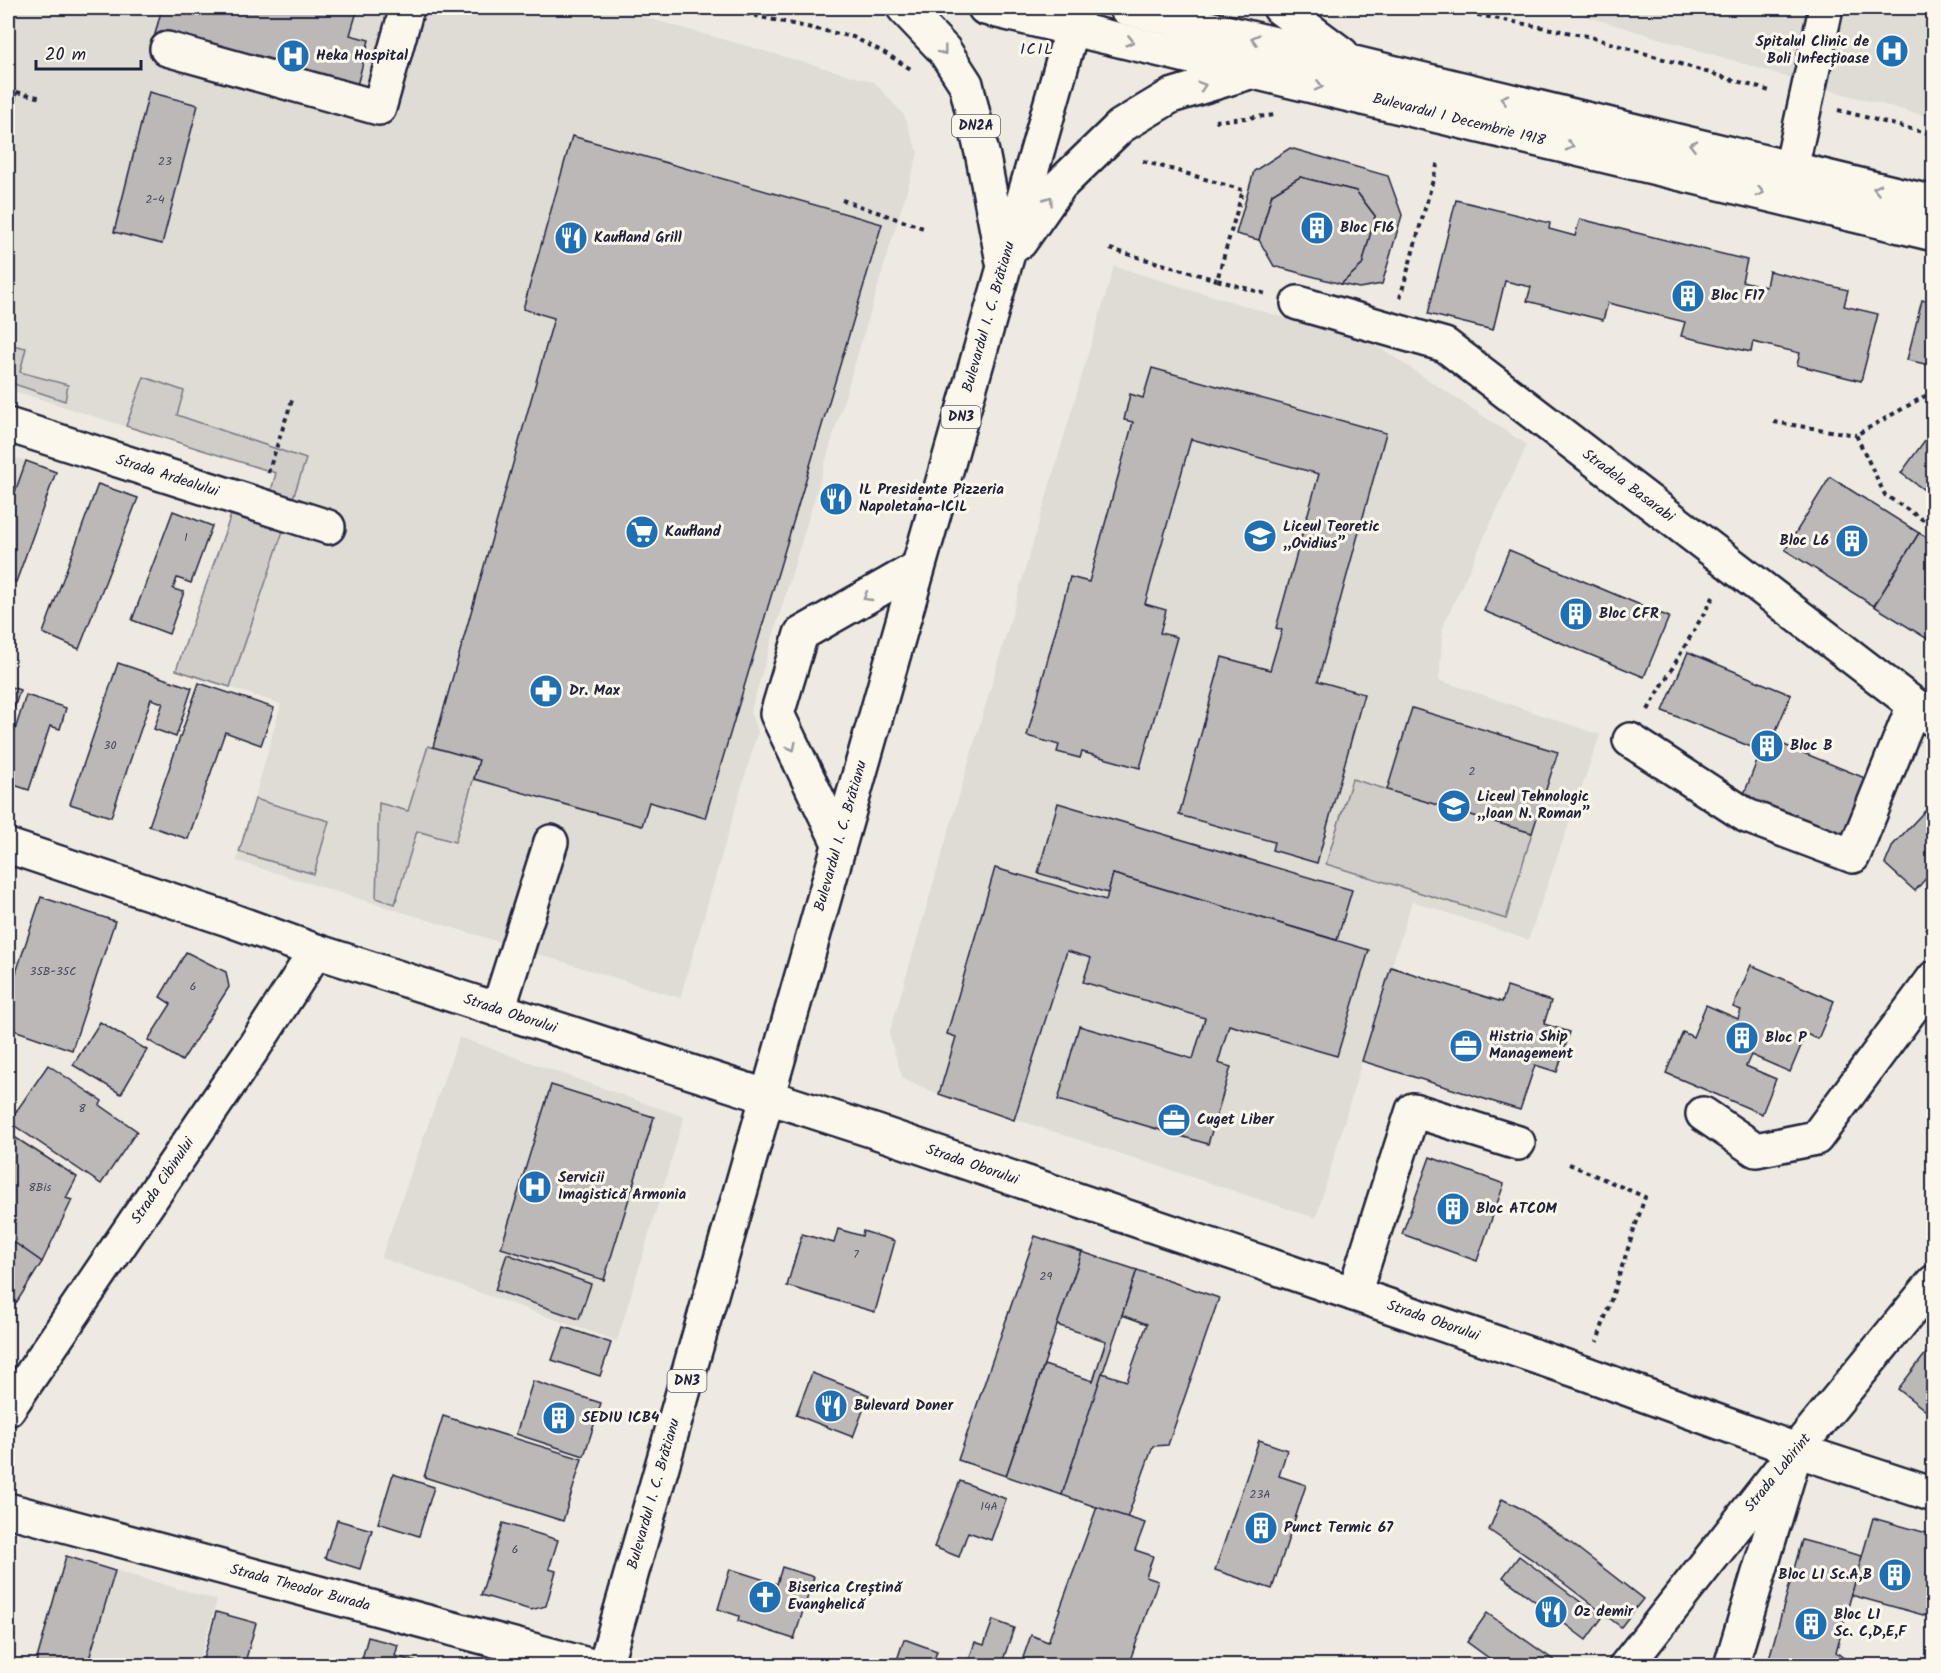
<svg xmlns="http://www.w3.org/2000/svg" width="1941" height="1673" viewBox="0 0 1941 1673" font-family="Kalam,sans-serif">
	<rect width="100%" height="100%" fill="#eeeae2"/>
	<filter id="ink" filterUnits="userSpaceOnUse"><feTurbulence type="fractalNoise" baseFrequency=".0167" numOctaves="2"/><feDisplacementMap in="SourceGraphic" scale="12" xChannelSelector="R" yChannelSelector="G"/><feConvolveMatrix kernelMatrix="1 2 1 2 8 2 1 2 1" color-interpolation-filters="sRGB"/></filter>
	<g filter="url(#ink)">
		<!-- built -->
		<g fill="#dfdbd5">
			<polygon points="8,8 612,8 874,82 904,115 918,153 750,713 758,731 680,998 237,861 281,704 176,670 262,523 276,474 8,389"/>
			<polygon points="1559,8 1933,8 1933,118 1844,94"/>
			<polygon points="1114,266 1377,346 1527,445 1443,626 1439,680 1600,735 1528,940 1412,901 1362,1061 1316,1218 939,1094 903,1079 889,1035"/>
			<polygon points="8,455 26,461 8,512"/>
			<polygon points="459,1037 684,1117 617,1341 381,1258"/>
			<polygon points="66,1556 217,1600 198,1665 35,1666"/>
		</g>
		<!-- green -->
		<g fill="#d0cdc9" stroke="#797882" stroke-width="1.5">
			<polygon points="8,344 26,348 20,372 68,385 65,401 8,382"/>
			<polygon points="144,377 184,391 177,415 306,459 293,498 271,491 276,473 126,426"/>
			<polygon points="232,512 283,531 230,687 176,670"/>
			<polygon points="428,746 479,760 455,842 417,831 395,904 376,898 379,803 408,811"/>
			<polygon points="1352,779 1532,833 1506,919 1326,864"/>
			<polygon points="255,799 329,821 314,874 239,852"/>
		</g>
		<!-- building -->
		<g fill="#bcb8b8" stroke="#22223b" stroke-width="1.5">
			<polygon points="162,8 358,8 350,35 369,40 355,93 154,38"/>
			<polygon points="8,91 17,93 8,133"/>
			<polygon points="149,92 198,105 162,244 114,232"/>
			<polygon points="572,136 882,224 705,818 649,802 642,826 474,779 479,760 433,747 554,318 523,309"/>
			<polygon points="1290,148 1388,176 1402,215 1382,284 1359,288 1341,284 1362,265 1375,216 1356,191 1300,177 1272,194 1259,240 1236,234 1254,171"/>
			<polygon points="1300,177 1356,191 1375,216 1362,265 1341,284 1274,266 1259,240 1272,194"/>
			<polygon points="1456,200 1550,223 1549,229 1575,236 1580,219 1747,260 1742,281 1766,287 1769,271 1848,290 1844,306 1878,314 1861,381 1797,365 1800,353 1753,342 1751,352 1681,336 1685,322 1608,303 1603,320 1527,301 1531,287 1505,281 1493,330 1428,314"/>
			<polygon points="1922,300 1934,303 1934,366 1907,360"/>
			<polygon points="1152,368 1386,433 1318,681 1364,694 1317,863 1272,850 1274,842 1179,815 1222,657 1270,670 1282,630 1276,628 1319,474 1191,439 1145,604 1166,610 1160,633 1177,637 1140,768 1082,752 1080,758 1057,752 1059,745 1027,736 1070,577 1089,582 1133,422 1124,420 1130,394 1143,398"/>
			<polygon points="1933,429 1934,429 1934,497 1901,473"/>
			<polygon points="26,461 56,472 16,582 8,579 8,512"/>
			<polygon points="1830,477 1919,533 1874,606 1785,550"/>
			<polygon points="98,484 138,498 79,649 43,633"/>
			<polygon points="173,511 212,526 191,583 177,578 173,589 184,592 169,634 132,620"/>
			<polygon points="1919,533 1934,541 1934,643 1874,606"/>
			<polygon points="1509,550 1669,617 1644,677 1484,611"/>
			<polygon points="1688,652 1791,695 1772,740 1872,781 1847,842 1742,799 1761,751 1663,711"/>
			<polygon points="118,663 192,688 176,737 154,729 163,703 151,699 111,817 70,804"/>
			<polygon points="199,683 274,708 261,745 225,732 188,839 149,826"/>
			<polygon points="8,686 20,690 8,727"/>
			<polygon points="26,695 66,708 60,729 50,726 29,790 8,783 8,752"/>
			<polygon points="1412,708 1558,752 1532,833 1387,790"/>
			<polygon points="1934,801 1934,844 1928,850 1934,855 1934,883 1927,877 1915,891 1885,864 1893,845"/>
			<polygon points="1058,803 1352,890 1337,940 1113,874 1108,893 1038,873"/>
			<polygon points="995,868 1106,900 1113,874 1369,950 1337,1056 1229,1025 1218,1063 1231,1067 1208,1144 1058,1100 1079,1026 1193,1059 1205,1018 1083,982 1091,958 1067,951 1014,1120 939,1094 956,1037 947,1034"/>
			<polygon points="41,897 115,921 72,1050 8,1028 8,997"/>
			<polygon points="186,952 226,972 229,987 182,1061 148,1040 171,1004 160,997"/>
			<polygon points="1751,965 1834,1001 1818,1039 1806,1034 1790,1072 1751,1055 1746,1066 1776,1079 1762,1114 1666,1073 1683,1032 1693,1037 1706,1005 1738,1019 1741,1010 1733,1007"/>
			<polygon points="1391,967 1502,1002 1507,987 1551,1001 1544,1024 1570,1032 1557,1072 1535,1065 1520,1110 1362,1061"/>
			<polygon points="100,1022 147,1050 121,1094 73,1065"/>
			<polygon points="48,1065 102,1101 100,1105 137,1131 101,1184 9,1122"/>
			<polygon points="551,1085 654,1117 604,1280 501,1248"/>
			<polygon points="8,1133 77,1177 66,1198 72,1200 42,1262 8,1238"/>
			<polygon points="1430,1157 1504,1184 1477,1261 1402,1234"/>
			<polygon points="838,1229 862,1236 863,1231 895,1241 875,1312 787,1286 802,1234 834,1243"/>
			<polygon points="1035,1236 1082,1252 1006,1476 958,1460"/>
			<polygon points="8,1238 42,1262 8,1316"/>
			<polygon points="1082,1252 1137,1270 1062,1495 1006,1476 1044,1365 1093,1381 1106,1341 1057,1325"/>
			<polygon points="507,1254 591,1284 579,1319 495,1290"/>
			<polygon points="1137,1270 1219,1298 1168,1445 1153,1446 1127,1518 1062,1495 1102,1373 1127,1381 1147,1324 1122,1315"/>
			<polygon points="564,1327 611,1343 600,1376 552,1360"/>
			<polygon points="1934,1343 1934,1417 1898,1389"/>
			<polygon points="812,1373 869,1395 853,1437 796,1415"/>
			<polygon points="533,1381 601,1403 584,1456 516,1434"/>
			<polygon points="443,1416 582,1459 563,1521 424,1477"/>
			<polygon points="1259,1440 1287,1450 1279,1476 1306,1485 1272,1589 1215,1570"/>
			<polygon points="393,1474 434,1487 419,1536 378,1523"/>
			<polygon points="960,1481 1006,1499 991,1540 968,1532 959,1557 934,1547"/>
			<polygon points="1502,1499 1520,1508 1562,1536 1643,1599 1621,1627 1540,1565 1489,1530"/>
			<polygon points="1097,1507 1145,1523 1135,1550 1153,1556 1146,1577 1158,1581 1128,1666 1106,1666 1090,1660 1088,1666 1020,1666 1031,1635 1048,1642"/>
			<polygon points="1873,1518 1934,1535 1934,1618 1851,1595"/>
			<polygon points="337,1520 372,1530 360,1569 325,1558"/>
			<polygon points="503,1523 558,1540 549,1569 556,1571 546,1606 531,1610 481,1595"/>
			<polygon points="1802,1540 1862,1556 1836,1652 1845,1659 1843,1666 1767,1666"/>
			<polygon points="66,1556 115,1571 87,1666 35,1666"/>
			<polygon points="1519,1556 1602,1618 1586,1640 1503,1577"/>
			<polygon points="782,1567 814,1577 794,1639 738,1621 739,1616 718,1609 730,1569 777,1584"/>
			<polygon points="216,1612 256,1623 244,1666 201,1666"/>
			<polygon points="1487,1613 1562,1666 1500,1666 1467,1642"/>
			<polygon points="993,1620 1014,1628 1001,1666 967,1666 975,1642 984,1645"/>
			<polygon points="368,1637 398,1645 395,1656 430,1666 360,1666"/>
			<polygon points="904,1639 937,1651 932,1666 895,1666"/>
		</g>
		<g fill="none" stroke-linecap="round" stroke-linejoin="round">
			<!-- minor casing -->
			<g stroke="#22223b" stroke-width="38">
				<g id="minor">
					<polyline points="167,49 379,108 407,8"/>
					<polyline points="1791,169 1826,8"/>
					<polyline points="1298,303 1445,345 1934,720"/>
					<polyline points="8,425 328,527"/>
					<polyline points="1630,740 1747,816 1853,856 1914,705"/>
					<polyline points="839,843 777,714 801,634 917,568"/>
					<polyline points="8,846 225,918 316,951 877,1132 1354,1294 1587,1374 1796,1450 1934,1495"/>
					<polyline points="498,1010 551,842"/>
					<polyline points="1703,1114 1756,1150 1816,1138 1934,978"/>
					<polyline points="1354,1294 1413,1110 1518,1143"/>
					<polyline points="8,1409 256,1044 316,951"/>
					<polyline points="8,1510 592,1666"/>
					<polyline points="1626,1666 1796,1450 1934,1282"/>
					<polyline points="1731,1666 1791,1466"/>
				</g>
			</g>
			<!-- major casing -->
			<g stroke="#22223b" stroke-width="38">
				<g id="major">
					<polyline points="904,8 944,50 966,84 983,157 1003,262"/>
					<polyline points="985,8 1934,234"/>
					<polyline points="1126,8 1934,203"/>
					<polyline points="1280,8 1342,54"/>
					<polyline points="1020,242 1060,185 1121,126 1171,96 1253,71"/>
					<polyline points="605,1666 1078,8"/>
				</g>
			</g>
			<!-- path -->
			<g stroke="#22223b" stroke-width="4" stroke-dasharray="4.5 4.5" stroke-linecap="butt">
				<polyline points="719,8 853,37 885,53 914,71"/>
				<polyline points="1442,8 1587,36 1773,92"/>
				<polyline points="8,90 42,98"/>
				<polyline points="1838,110 1934,135"/>
				<polyline points="1215,121 1276,115"/>
				<polyline points="1143,161 1243,190 1217,280 1266,294"/>
				<polyline points="842,200 926,229"/>
				<polyline points="1110,249 1217,280"/>
				<polyline points="1400,298 1438,162"/>
				<polyline points="1934,391 1856,435 1885,495 1934,527"/>
				<polyline points="1774,422 1856,435"/>
				<polyline points="268,473 293,397"/>
				<polyline points="1648,710 1715,594"/>
				<polyline points="1569,1164 1645,1197 1597,1342"/>
			</g>
			<!-- minor -->
			<use href="#minor" stroke="#fbf7ec" stroke-width="33"/>
			<!-- major -->
			<use href="#major" stroke="#fbf7ec" stroke-width="33"/>
		</g>
		<!-- one-way arrows -->
		<defs><path id="oneway-chevron" d="M-2-3.5L2.5 0L-2 3.5" fill="none" stroke-width="1.6" stroke-linecap="round" stroke-linejoin="round" transform="scale(1.5)"/></defs>
		<g stroke="#99979c">
			<use href="#oneway-chevron" transform="translate(1255 39) rotate(-166)"/>
			<use href="#oneway-chevron" transform="translate(1130 41) rotate(13)"/>
			<use href="#oneway-chevron" transform="translate(943 51) rotate(52)"/>
			<use href="#oneway-chevron" transform="translate(1202 86) rotate(-18)"/>
			<use href="#oneway-chevron" transform="translate(1319 86) rotate(14)"/>
			<use href="#oneway-chevron" transform="translate(1504 99) rotate(-166)"/>
			<use href="#oneway-chevron" transform="translate(1693 145) rotate(-166)"/>
			<use href="#oneway-chevron" transform="translate(1570 146) rotate(14)"/>
			<use href="#oneway-chevron" transform="translate(1877 189) rotate(-167)"/>
			<use href="#oneway-chevron" transform="translate(1760 192) rotate(14)"/>
			<use href="#oneway-chevron" transform="translate(1049 200) rotate(-55)"/>
			<use href="#oneway-chevron" transform="translate(867 597) rotate(150)"/>
			<use href="#oneway-chevron" transform="translate(792 747) rotate(64)"/>
		</g>
	</g>
	<!-- icons -->
	<defs>
		<g id="hospital-disc" transform="scale(1.725)"><circle r="9.5" fill="#1f6fb2" stroke="#fbf7ec"/><path d="M-5-5h3v3.5h4V-5h3V5h-3V1.5h-4V5h-3Z" fill="#fff"/></g>
		<g id="building-disc" transform="scale(1.725)"><circle r="9.5" fill="#1f6fb2" stroke="#fbf7ec"/><path d="M-4-6H4V6H1V3H-1V6H-4ZM-2.5-4.3h1.7v1.8h-1.7ZM.8-4.3h1.7v1.8H.8ZM-2.5-1h1.7V.8h-1.7ZM.8-1h1.7V.8H.8Z" fill="#fff"/></g>
		<g id="restaurant-disc" transform="scale(1.725)"><circle r="9.5" fill="#1f6fb2" stroke="#fbf7ec"/><path d="M-5-6h1v4h1v-4h1v4h1v-4h1v5L-1.5 .5V6h-2V.5L-5-1ZM5-6V6H3V1.5H1.5Q1.5-4 5-6Z" fill="#fff"/></g>
		<g id="supermarket-disc" transform="scale(1.725)"><circle r="9.5" fill="#1f6fb2" stroke="#fbf7ec"/><path d="M-6-5.5h2.5l.6 2H6L4.5 2H-2.5L-4.4-4H-6ZM-1.5 3.2a1.3 1.3 0 1 0 .1 0ZM3 3.2a1.3 1.3 0 1 0 .1 0Z" fill="#fff"/></g>
		<g id="school-disc" transform="scale(1.725)"><circle r="9.5" fill="#1f6fb2" stroke="#fbf7ec"/><path d="M0-5L7-2L0 1L-7-2ZM-4 1L0 2.5L4 1V4Q0 6-4 4Z" fill="#fff"/></g>
		<g id="pharmacy-disc" transform="scale(1.725)"><circle r="9.5" fill="#1f6fb2" stroke="#fbf7ec"/><path d="M-2-6h4v4h4v4h-4v4h-4v-4h-4v-4h4Z" fill="#fff"/></g>
		<g id="office-disc" transform="scale(1.725)"><circle r="9.5" fill="#1f6fb2" stroke="#fbf7ec"/><path d="M-6-3h4V-5.5h4V-3h4V5H-6ZM-1-4.5V-3h2v-1.5ZM-6 0V1H6V0Z" fill="#fff"/></g>
		<g id="church-disc" transform="scale(1.725)"><circle r="9.5" fill="#1f6fb2" stroke="#fbf7ec"/><path d="M-1.2-6h2.4v3.5h3.3v2.4h-3.3V6h-2.4V-.1h-3.3v-2.4h3.3Z" fill="#fff"/></g>
	</defs>
	<g fill-rule="evenodd">
		<use href="#hospital-disc" x="1892" y="51"/>
		<use href="#hospital-disc" x="293" y="56"/>
		<use href="#building-disc" x="1317" y="228"/>
		<use href="#restaurant-disc" x="571" y="238"/>
		<use href="#building-disc" x="1688" y="296"/>
		<use href="#restaurant-disc" x="836" y="499"/>
		<use href="#supermarket-disc" x="642" y="532"/>
		<use href="#school-disc" x="1260" y="536"/>
		<use href="#building-disc" x="1852" y="541"/>
		<use href="#building-disc" x="1576" y="614"/>
		<use href="#pharmacy-disc" x="546" y="691"/>
		<use href="#building-disc" x="1767" y="746"/>
		<use href="#school-disc" x="1454" y="806"/>
		<use href="#building-disc" x="1742" y="1038"/>
		<use href="#office-disc" x="1466" y="1046"/>
		<use href="#office-disc" x="1174" y="1120"/>
		<use href="#hospital-disc" x="535" y="1187"/>
		<use href="#building-disc" x="1453" y="1209"/>
		<use href="#restaurant-disc" x="831" y="1406"/>
		<use href="#building-disc" x="559" y="1418"/>
		<use href="#building-disc" x="1261" y="1528"/>
		<use href="#building-disc" x="1895" y="1575"/>
		<use href="#church-disc" x="765" y="1597"/>
		<use href="#restaurant-disc" x="1551" y="1612"/>
		<use href="#building-disc" x="1811" y="1624"/>
	</g>
	<g text-anchor="middle" dominant-baseline="central" stroke-width="6" stroke-linejoin="round" paint-order="stroke">
		<!-- number labels -->
		<g font-size="12" fill="#48485a">
			<text x="165" y="161">23</text>
			<text x="155" y="199">2-4</text>
			<text x="186" y="537">1</text>
			<text x="110" y="745">30</text>
			<text x="1472" y="771">2</text>
			<text x="53" y="971">35B-35C</text>
			<text x="193" y="986">6</text>
			<text x="82" y="1108">8</text>
			<text x="40" y="1187">8Bis</text>
			<text x="856" y="1254">7</text>
			<text x="1046" y="1276">29</text>
			<text x="1260" y="1494">23A</text>
			<text x="989" y="1506">14A</text>
			<text x="515" y="1549">6</text>
		</g>
		<!-- shield labels -->
		<g fill="#fbf7ec" stroke="#636270" stroke-width="1.5">
			<rect x="952" y="115" width="48" height="22" rx="4.5"/>
			<rect x="941.5" y="406" width="39" height="22" rx="4.5"/>
			<rect x="667.5" y="1370" width="39" height="22" rx="4.5"/>
		</g>
		<g font-size="14" font-weight="bold" fill="#22223b">
			<text x="976" y="126">DN2A</text>
			<text x="961" y="417">DN3</text>
			<text x="687" y="1381">DN3</text>
		</g>
		<!-- poi labels -->
		<g font-size="15" font-weight="bold" fill="#22223b" stroke="#fbf7ec" text-anchor="start">
			<text x="1869" y="42" text-anchor="end">Spitalul Clinic de<tspan x="1869" dy="17">Boli Infecțioase</tspan></text>
			<text x="316" y="56">Heka Hospital</text>
			<text x="1340" y="228">Bloc F16</text>
			<text x="594" y="238">Kaufland Grill</text>
			<text x="1711" y="296">Bloc F17</text>
			<text x="859" y="490">IL Presidente Pizzeria<tspan x="859" dy="17">Napoletana-ICIL</tspan></text>
			<text x="1283" y="527">Liceul Teoretic<tspan x="1283" dy="17">„Ovidius”</tspan></text>
			<text x="665" y="532">Kaufland</text>
			<text x="1829" y="541" text-anchor="end">Bloc L6</text>
			<text x="1599" y="614">Bloc CFR</text>
			<text x="569" y="691">Dr. Max</text>
			<text x="1790" y="746">Bloc B</text>
			<text x="1477" y="797">Liceul Tehnologic<tspan x="1477" dy="17">„Ioan N. Roman”</tspan></text>
			<text x="1489" y="1037">Histria Ship<tspan x="1489" dy="17">Management</tspan></text>
			<text x="1765" y="1038">Bloc P</text>
			<text x="1197" y="1120">Cuget Liber</text>
			<text x="558" y="1178">Servicii<tspan x="558" dy="17">Imagistică Armonia</tspan></text>
			<text x="1476" y="1209">Bloc ATCOM</text>
			<text x="854" y="1406">Bulevard Doner</text>
			<text x="582" y="1418">SEDIU ICB4</text>
			<text x="1284" y="1528">Punct Termic 67</text>
			<text x="1872" y="1575" text-anchor="end">Bloc L1 Sc.A,B</text>
			<text x="788" y="1588">Biserica Creștină<tspan x="788" dy="17">Evanghelică</tspan></text>
			<text x="1574" y="1612">Oz demir</text>
			<text x="1834" y="1615">Bloc L1<tspan x="1834" dy="17">Sc. C,D,E,F</tspan></text>
		</g>
		<!-- street labels -->
		<g font-size="15" fill="#22223b" stroke="#fbf7ec">
			<text transform="translate(1459 120) rotate(14)">Bulevardul 1 Decembrie 1918</text>
			<text transform="translate(989 317) rotate(-74)">Bulevardul I. C. Brătianu</text>
			<text transform="translate(167 476) rotate(18)">Strada Ardealului</text>
			<text transform="translate(1628 486) rotate(37)">Stradela Basarabi</text>
			<text transform="translate(841 836) rotate(-74)">Bulevardul I. C. Brătianu</text>
			<text transform="translate(510 1014) rotate(18)">Strada Oborului</text>
			<text transform="translate(972 1165) rotate(19)">Strada Oborului</text>
			<text transform="translate(163 1181) rotate(-56)">Strada Cibinului</text>
			<text transform="translate(1433 1321) rotate(19)">Strada Oborului</text>
			<text transform="translate(1778 1473) rotate(-51)">Strada Labirint</text>
			<text transform="translate(654 1494) rotate(-74)">Bulevardul I. C. Brătianu</text>
			<text transform="translate(300 1588) rotate(15)">Strada Theodor Burada</text>
		</g>
		<!-- neighbourhood labels -->
		<g font-size="16" letter-spacing="1.5" fill="#22223b" stroke="#fbf7ec">
			<text x="1037" y="49">ICIL</text>
		</g>
	</g>
	<!-- margin -->
	<rect width="1941" height="1673" fill="none" stroke="#fbf7ec" stroke-width="30"/>
	<rect x="15" y="15" width="1911" height="1643" fill="none" stroke="#22223b" stroke-width="2" filter="url(#ink)"/>
	<!-- scale -->
	<path d="M36 60v9h105v-9" fill="none" stroke="#22223b" stroke-width="3"/>
	<text x="45" y="60" font-size="18" fill="#22223b" stroke="#fbf7ec" stroke-width="4.5" paint-order="stroke">20 m</text>
</svg>
